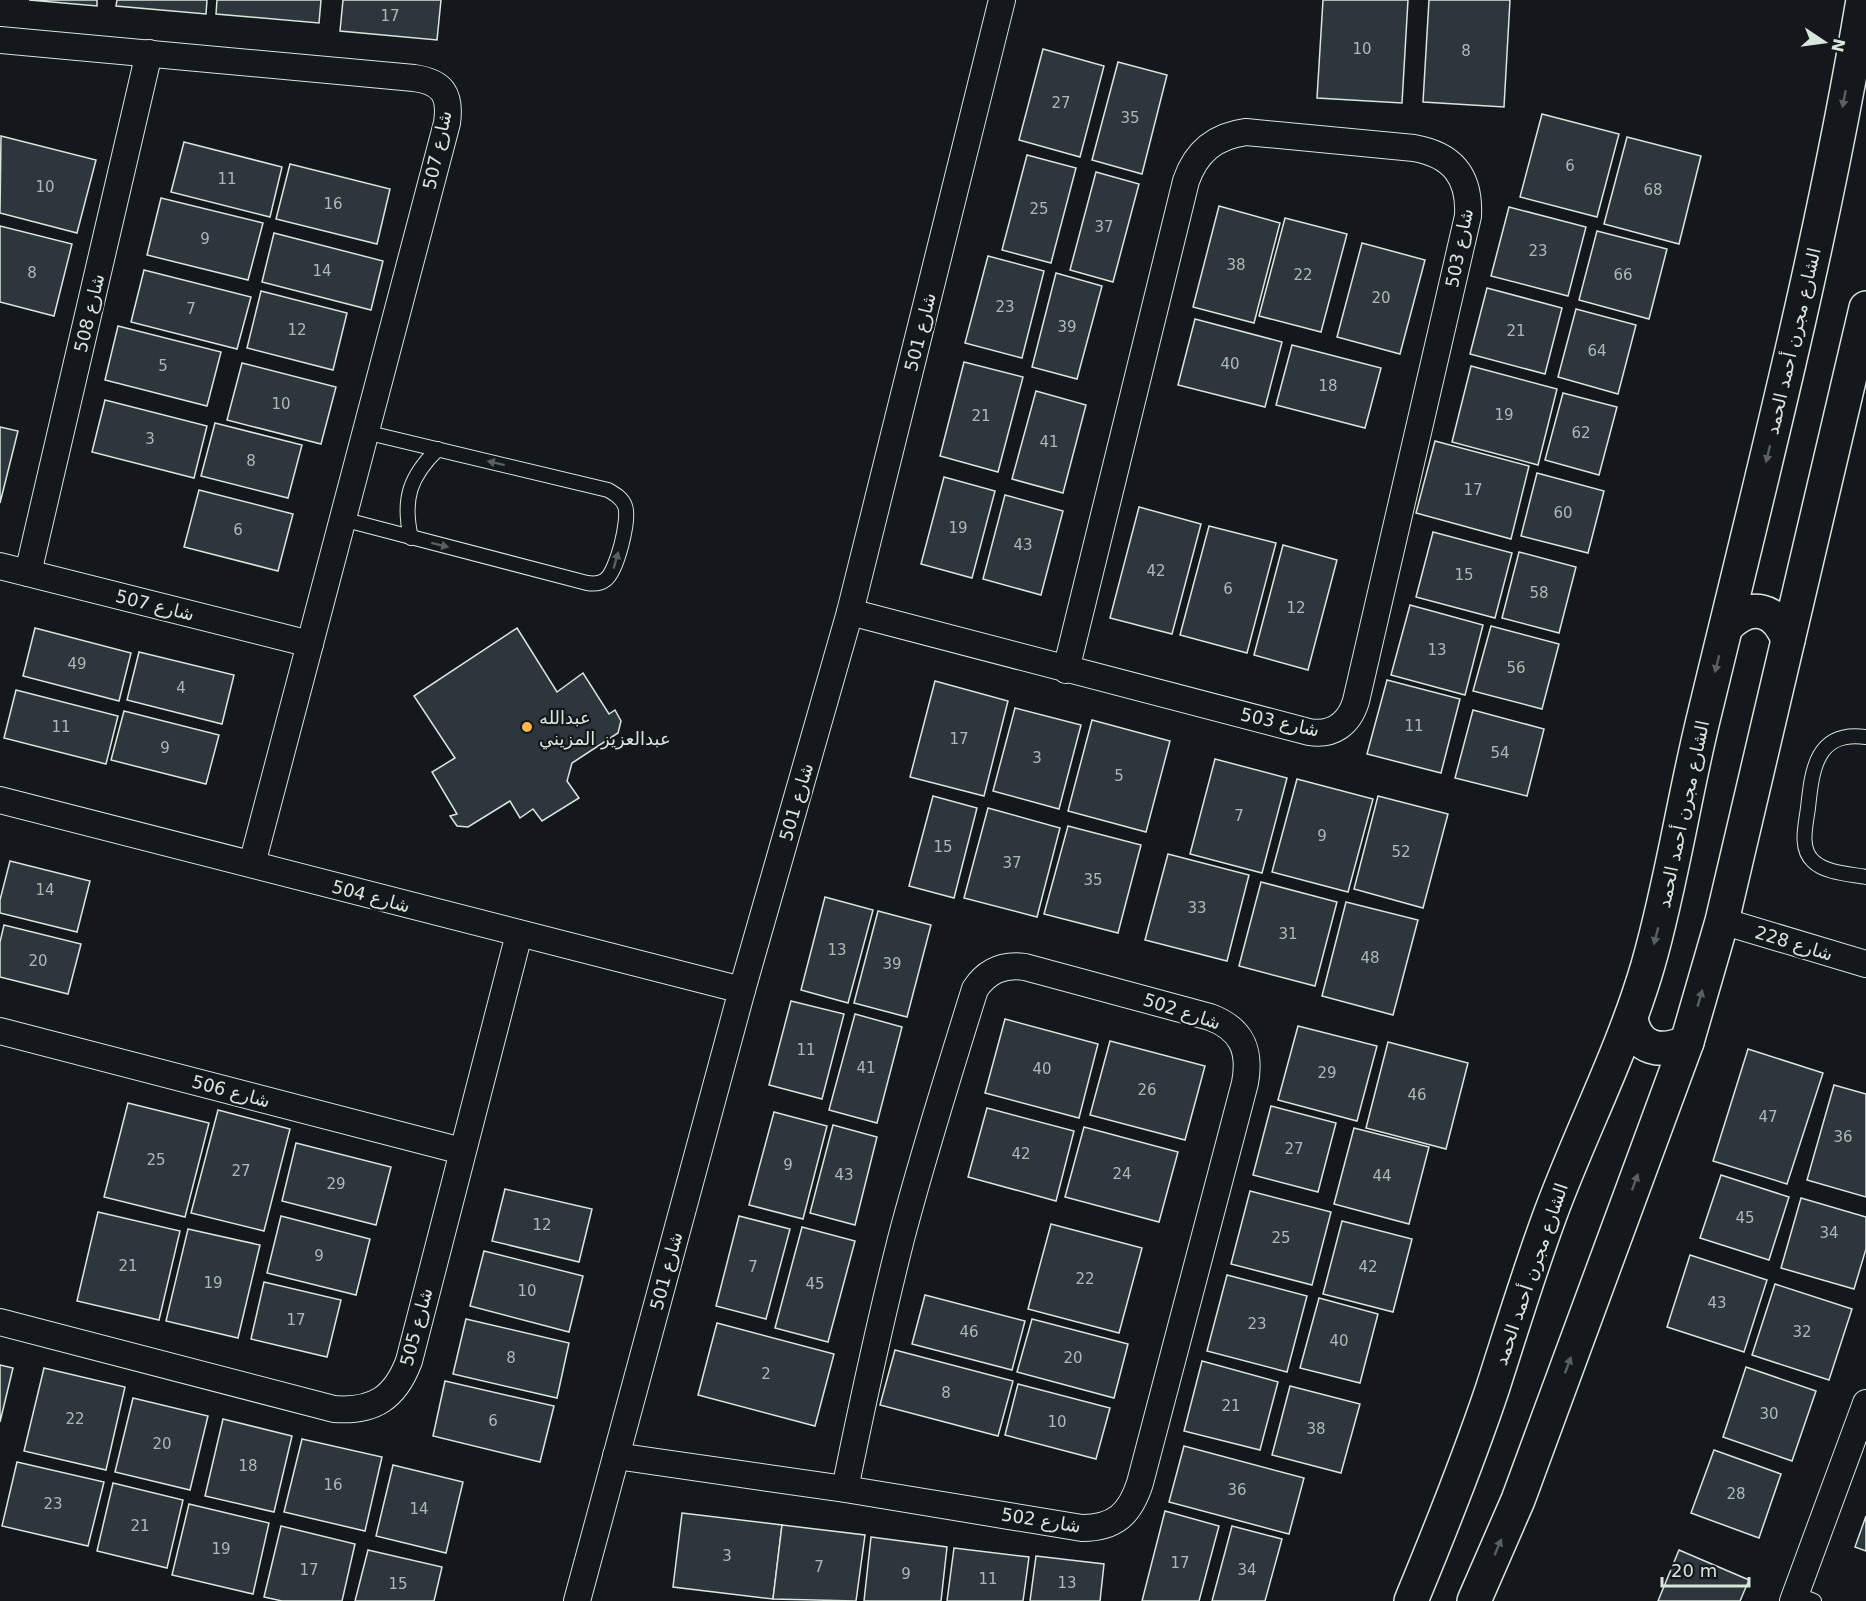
<svg xmlns="http://www.w3.org/2000/svg" width="1866" height="1601" viewBox="0 0 1866 1601" font-family="'DejaVu Sans','Noto Sans Arabic',sans-serif">
	<rect width="100%" height="100%" fill="#14181c"/>
	<!-- building -->
	<g fill="#2c363c" stroke="#d8e6dc" stroke-width="1.5">
		<polygon points="29,0 97,0 97,6"/>
		<polygon points="117,0 207,0 206,14 116,6"/>
		<polygon points="217,0 321,0 319,23 216,14"/>
		<polygon points="343,0 441,0 437,40 340,31"/>
		<polygon points="1323,0 1408,0 1402,103 1317,98"/>
		<polygon points="1429,0 1510,0 1504,107 1423,102"/>
		<polygon points="1043,49 1104,66 1080,157 1019,140"/>
		<polygon points="1118,62 1167,75 1142,174 1092,160"/>
		<polygon points="1542,114 1619,134 1597,217 1520,197"/>
		<polygon points="1,136 96,160 77,233 0,213"/>
		<polygon points="1627,137 1701,156 1679,244 1604,224"/>
		<polygon points="184,142 282,167 270,217 171,192"/>
		<polygon points="1027,155 1076,168 1051,263 1002,250"/>
		<polygon points="290,164 390,189 377,244 276,219"/>
		<polygon points="1096,172 1139,184 1113,282 1070,270"/>
		<polygon points="161,198 263,223 248,280 147,255"/>
		<polygon points="1219,206 1280,223 1254,323 1193,307"/>
		<polygon points="1509,207 1586,227 1568,296 1491,276"/>
		<polygon points="1285,218 1347,234 1321,332 1259,316"/>
		<polygon points="0,226 72,244 54,316 0,302"/>
		<polygon points="1597,231 1667,249 1649,319 1579,300"/>
		<polygon points="274,233 383,261 371,310 262,282"/>
		<polygon points="1362,243 1425,260 1400,354 1337,337"/>
		<polygon points="988,256 1044,271 1022,358 965,343"/>
		<polygon points="144,270 251,297 237,349 131,322"/>
		<polygon points="1056,273 1102,286 1077,379 1032,367"/>
		<polygon points="1487,288 1562,308 1545,374 1470,354"/>
		<polygon points="261,291 347,313 333,370 247,348"/>
		<polygon points="1576,309 1636,325 1618,394 1558,377"/>
		<polygon points="1195,319 1282,342 1265,407 1178,385"/>
		<polygon points="118,326 221,352 207,406 105,380"/>
		<polygon points="1292,345 1381,368 1365,428 1276,405"/>
		<polygon points="964,362 1023,377 998,472 940,456"/>
		<polygon points="242,363 336,387 321,444 227,420"/>
		<polygon points="1471,366 1557,389 1538,465 1452,442"/>
		<polygon points="1036,391 1086,405 1063,493 1012,479"/>
		<polygon points="1563,393 1617,407 1599,475 1545,460"/>
		<polygon points="105,400 207,426 194,478 92,452"/>
		<polygon points="215,423 302,445 288,498 201,476"/>
		<polygon points="0,427 18,431 0,503"/>
		<polygon points="1435,441 1529,466 1511,539 1416,513"/>
		<polygon points="1537,473 1604,491 1588,553 1521,536"/>
		<polygon points="944,477 995,491 972,578 921,564"/>
		<polygon points="199,490 293,514 278,571 184,547"/>
		<polygon points="1005,495 1063,511 1041,595 983,579"/>
		<polygon points="1139,507 1201,524 1172,634 1110,618"/>
		<polygon points="1209,526 1276,543 1247,653 1180,635"/>
		<polygon points="1433,532 1512,553 1495,618 1416,597"/>
		<polygon points="1283,545 1337,560 1308,670 1254,655"/>
		<polygon points="1519,552 1576,567 1559,633 1502,618"/>
		<polygon points="1410,605 1483,625 1465,695 1391,675"/>
		<polygon points="1491,626 1559,644 1542,709 1473,691"/>
		<polygon points="35,628 131,653 119,701 23,676"/>
		<polygon points="517,628 557,692 583,673 609,714 615,710 621,721 618,733 572,763 567,781 579,798 542,821 533,809 520,818 510,801 468,827 457,826 450,816 457,814 432,772 455,758 414,696"/>
		<polygon points="139,652 234,675 222,724 127,700"/>
		<polygon points="1387,680 1460,699 1441,773 1367,754"/>
		<polygon points="935,681 1008,701 984,796 910,777"/>
		<polygon points="16,690 118,716 106,764 4,738"/>
		<polygon points="1015,708 1081,725 1059,809 993,791"/>
		<polygon points="1473,710 1544,729 1527,796 1455,778"/>
		<polygon points="124,711 219,735 206,784 111,760"/>
		<polygon points="1092,720 1170,741 1146,832 1068,811"/>
		<polygon points="1215,759 1287,778 1262,873 1190,854"/>
		<polygon points="1297,779 1373,799 1348,892 1272,872"/>
		<polygon points="933,796 977,808 954,898 909,886"/>
		<polygon points="1378,796 1448,814 1423,908 1354,889"/>
		<polygon points="988,808 1060,828 1037,917 964,898"/>
		<polygon points="1068,826 1141,845 1118,933 1044,914"/>
		<polygon points="1168,854 1249,875 1227,961 1145,940"/>
		<polygon points="10,861 90,881 77,932 0,913 0,900"/>
		<polygon points="1261,882 1337,902 1315,986 1239,966"/>
		<polygon points="825,897 873,910 848,1003 801,990"/>
		<polygon points="1346,902 1418,920 1393,1015 1322,996"/>
		<polygon points="878,911 931,925 907,1017 854,1003"/>
		<polygon points="4,925 81,944 68,994 0,977 0,942"/>
		<polygon points="791,1001 844,1014 822,1099 769,1085"/>
		<polygon points="855,1014 902,1027 877,1123 829,1110"/>
		<polygon points="1005,1019 1098,1044 1079,1118 985,1093"/>
		<polygon points="1298,1026 1377,1046 1357,1121 1278,1100"/>
		<polygon points="1110,1041 1205,1066 1185,1140 1090,1115"/>
		<polygon points="1388,1042 1468,1063 1446,1149 1366,1128"/>
		<polygon points="1748,1049 1823,1073 1787,1184 1713,1161"/>
		<polygon points="1834,1085 1866,1094 1866,1197 1807,1180"/>
		<polygon points="128,1103 209,1123 185,1217 104,1197"/>
		<polygon points="1271,1106 1336,1123 1318,1192 1253,1175"/>
		<polygon points="987,1108 1074,1131 1056,1201 968,1177"/>
		<polygon points="218,1110 290,1129 264,1231 191,1213"/>
		<polygon points="774,1112 827,1126 803,1219 749,1205"/>
		<polygon points="833,1125 877,1137 855,1225 810,1213"/>
		<polygon points="1084,1127 1178,1152 1159,1222 1065,1197"/>
		<polygon points="1354,1128 1429,1147 1409,1224 1334,1204"/>
		<polygon points="296,1143 391,1167 376,1225 282,1201"/>
		<polygon points="1721,1175 1789,1197 1769,1260 1700,1238"/>
		<polygon points="505,1189 592,1209 579,1262 492,1241"/>
		<polygon points="1250,1191 1331,1212 1312,1285 1231,1264"/>
		<polygon points="1801,1198 1866,1217 1866,1249 1854,1289 1781,1268"/>
		<polygon points="98,1212 180,1231 159,1320 77,1301"/>
		<polygon points="281,1216 370,1239 356,1295 267,1273"/>
		<polygon points="739,1216 790,1229 766,1319 716,1306"/>
		<polygon points="1342,1221 1412,1239 1393,1312 1323,1294"/>
		<polygon points="1051,1224 1142,1248 1119,1333 1028,1309"/>
		<polygon points="802,1227 855,1241 828,1342 775,1328"/>
		<polygon points="188,1229 260,1245 238,1338 166,1321"/>
		<polygon points="484,1251 583,1276 569,1332 470,1306"/>
		<polygon points="1690,1255 1767,1280 1744,1352 1667,1327"/>
		<polygon points="1227,1275 1307,1296 1287,1372 1207,1351"/>
		<polygon points="264,1282 341,1300 327,1357 251,1339"/>
		<polygon points="1775,1284 1852,1309 1829,1380 1752,1355"/>
		<polygon points="925,1295 1025,1321 1012,1370 912,1344"/>
		<polygon points="1319,1298 1378,1314 1360,1383 1300,1368"/>
		<polygon points="466,1319 569,1343 557,1398 453,1374"/>
		<polygon points="1032,1319 1128,1344 1114,1398 1017,1372"/>
		<polygon points="717,1323 834,1354 815,1426 698,1395"/>
		<polygon points="895,1350 1013,1381 998,1436 880,1405"/>
		<polygon points="1202,1361 1278,1382 1260,1450 1184,1431"/>
		<polygon points="0,1365 13,1368 0,1422"/>
		<polygon points="1746,1367 1816,1391 1792,1461 1723,1437"/>
		<polygon points="44,1368 125,1387 106,1470 24,1451"/>
		<polygon points="445,1381 554,1406 540,1462 433,1436"/>
		<polygon points="1018,1384 1110,1408 1096,1459 1005,1435"/>
		<polygon points="1290,1386 1360,1404 1341,1473 1272,1455"/>
		<polygon points="133,1398 208,1416 190,1490 115,1472"/>
		<polygon points="223,1419 292,1436 274,1512 205,1496"/>
		<polygon points="302,1439 382,1457 365,1531 284,1512"/>
		<polygon points="1184,1446 1304,1478 1289,1534 1169,1502"/>
		<polygon points="1714,1450 1781,1474 1759,1538 1691,1513"/>
		<polygon points="17,1462 104,1482 88,1546 2,1526"/>
		<polygon points="393,1465 463,1482 446,1553 376,1536"/>
		<polygon points="113,1483 183,1500 167,1568 97,1551"/>
		<polygon points="189,1504 269,1523 253,1594 172,1575"/>
		<polygon points="1165,1511 1219,1526 1199,1601 1142,1601"/>
		<polygon points="682,1513 782,1525 773,1599 673,1587"/>
		<polygon points="1866,1516 1866,1551 1855,1547"/>
		<polygon points="782,1525 865,1535 856,1601 773,1599"/>
		<polygon points="281,1526 355,1544 342,1601 282,1601 264,1597"/>
		<polygon points="1232,1526 1282,1539 1265,1601 1212,1601"/>
		<polygon points="871,1537 947,1547 941,1601 864,1601"/>
		<polygon points="954,1548 1029,1557 1023,1601 947,1601"/>
		<polygon points="368,1550 442,1567 434,1601 355,1601"/>
		<polygon points="1679,1550 1749,1580 1740,1601 1658,1601"/>
		<polygon points="1036,1556 1104,1564 1100,1601 1030,1601"/>
	</g>
	<g fill="none" stroke-linecap="round" stroke-linejoin="round">
		<!-- service casing -->
		<g stroke="#d8e6dc" stroke-width="16">
			<g id="service">
				<path d="M342,519L587,583C594,584 600,584 605,580C617,572 630,519 625,506C622,498 615,494 608,490L365,432"/>
				<path d="M411,538C402,499 410,476 438,449"/>
				<path d="M1866,737C1816,730 1812,770 1808,808C1806,824 1799,848 1813,861C1825,873 1850,874 1866,877"/>
				<polyline points="1796,1594 1814,1601"/>
			</g>
		</g>
		<!-- minor casing -->
		<g stroke="#d8e6dc" stroke-width="28">
			<g id="minor">
				<path d="M0,40L414,78C443,82 451,95 447,123L252,864"/>
				<polyline points="0,566 310,644"/>
				<polyline points="28,573 149,53"/>
				<path d="M850,612L1309,732C1333,736 1349,724 1356,701L1468,216C1470,177 1453,155 1414,148L1246,132C1215,136 1196,152 1186,181L1066,670"/>
				<polyline points="0,800 742,990"/>
				<polyline points="1722,921 1866,964"/>
				<polyline points="0,1031 462,1151"/>
				<path d="M0,1322L334,1409C374,1412 395,1398 409,1361L519,934"/>
				<path d="M616,1456L845,1489L1082,1528C1115,1528 1130,1514 1140,1483L1245,1083C1251,1050 1242,1029 1210,1017L1025,967C1003,964 987,971 975,989C949,1072 923,1155 901,1239C880,1322 862,1405 845,1489"/>
				<polyline points="577,1601 742,990 850,612 1002,0"/>
				<polyline points="1793,1601 1866,1403"/>
			</g>
		</g>
		<!-- tertiary casing -->
		<g stroke="#d8e6dc" stroke-width="36">
			<g id="tertiary">
				<path d="M1727,626C1751,602 1776,608 1788,640"/>
				<path d="M1631,1019C1637,1050 1661,1054 1687,1042"/>
				<path d="M1411,1601C1440,1531 1468,1461 1492,1390C1511,1331 1529,1272 1550,1215C1581,1131 1623,1051 1648,965C1672,882 1684,796 1705,712C1762,476 1823,240 1863,0"/>
				<polyline points="1474,1601 1518,1500 1687,1042 1722,921 1866,308"/>
			</g>
		</g>
		<!-- service -->
		<use href="#service" stroke="#14181c" stroke-width="14"/>
		<!-- minor -->
		<use href="#minor" stroke="#14181c" stroke-width="26"/>
		<!-- tertiary -->
		<use href="#tertiary" stroke="#14181c" stroke-width="33"/>
	</g>
	<!-- one-way arrows -->
	<defs><path id="oneway-solid" d="M-6-.8H1V-3.2L6.5 0L1 3.2V.8H-6Z" transform="scale(1.5)"/></defs>
	<g fill="#59605f">
		<use href="#oneway-solid" transform="translate(1844 99) rotate(101)"/>
		<use href="#oneway-solid" transform="translate(1768 454) rotate(103)"/>
		<use href="#oneway-solid" transform="translate(496 463) rotate(-166)"/>
		<use href="#oneway-solid" transform="translate(440 545) rotate(14)"/>
		<use href="#oneway-solid" transform="translate(616 560) rotate(-74)"/>
		<use href="#oneway-solid" transform="translate(1717 664) rotate(104)"/>
		<use href="#oneway-solid" transform="translate(1656 936) rotate(105)"/>
		<use href="#oneway-solid" transform="translate(1700 998) rotate(-74)"/>
		<use href="#oneway-solid" transform="translate(1635 1182) rotate(-70)"/>
		<use href="#oneway-solid" transform="translate(1568 1365) rotate(-70)"/>
		<use href="#oneway-solid" transform="translate(1498 1547) rotate(-67)"/>
	</g>
	<!-- markers -->
	<circle fill="#ffb74d" stroke="#14181c" stroke-width="2" cx="527" cy="727" r="6"/>
	<g text-anchor="middle" dominant-baseline="central" stroke-width="4.5" stroke-linejoin="round" paint-order="stroke">
		<!-- number labels -->
		<g font-size="15" fill="#adbab4">
			<text x="390" y="16">17</text>
			<text x="1362" y="49">10</text>
			<text x="1466" y="51">8</text>
			<text x="1061" y="103">27</text>
			<text x="1130" y="118">35</text>
			<text x="1570" y="166">6</text>
			<text x="227" y="179">11</text>
			<text x="45" y="187">10</text>
			<text x="1653" y="190">68</text>
			<text x="333" y="204">16</text>
			<text x="1039" y="209">25</text>
			<text x="1104" y="227">37</text>
			<text x="205" y="239">9</text>
			<text x="1538" y="251">23</text>
			<text x="1236" y="265">38</text>
			<text x="322" y="271">14</text>
			<text x="32" y="273">8</text>
			<text x="1303" y="275">22</text>
			<text x="1623" y="275">66</text>
			<text x="1381" y="298">20</text>
			<text x="1005" y="307">23</text>
			<text x="191" y="309">7</text>
			<text x="1067" y="327">39</text>
			<text x="297" y="330">12</text>
			<text x="1516" y="331">21</text>
			<text x="1597" y="351">64</text>
			<text x="1230" y="364">40</text>
			<text x="163" y="366">5</text>
			<text x="1328" y="386">18</text>
			<text x="281" y="404">10</text>
			<text x="1504" y="415">19</text>
			<text x="981" y="416">21</text>
			<text x="1581" y="433">62</text>
			<text x="150" y="439">3</text>
			<text x="1049" y="442">41</text>
			<text x="251" y="461">8</text>
			<text x="1473" y="490">17</text>
			<text x="1563" y="513">60</text>
			<text x="958" y="528">19</text>
			<text x="238" y="530">6</text>
			<text x="1023" y="545">43</text>
			<text x="1156" y="571">42</text>
			<text x="1464" y="575">15</text>
			<text x="1228" y="589">6</text>
			<text x="1539" y="593">58</text>
			<text x="1296" y="608">12</text>
			<text x="1437" y="650">13</text>
			<text x="77" y="664">49</text>
			<text x="1516" y="668">56</text>
			<text x="181" y="688">4</text>
			<text x="1414" y="726">11</text>
			<text x="61" y="727">11</text>
			<text x="959" y="739">17</text>
			<text x="165" y="748">9</text>
			<text x="1500" y="753">54</text>
			<text x="1037" y="758">3</text>
			<text x="1119" y="776">5</text>
			<text x="1239" y="816">7</text>
			<text x="1322" y="836">9</text>
			<text x="943" y="847">15</text>
			<text x="1401" y="852">52</text>
			<text x="1012" y="863">37</text>
			<text x="1093" y="880">35</text>
			<text x="45" y="890">14</text>
			<text x="1197" y="908">33</text>
			<text x="1288" y="934">31</text>
			<text x="837" y="950">13</text>
			<text x="1370" y="958">48</text>
			<text x="38" y="961">20</text>
			<text x="892" y="964">39</text>
			<text x="806" y="1050">11</text>
			<text x="866" y="1068">41</text>
			<text x="1042" y="1069">40</text>
			<text x="1327" y="1073">29</text>
			<text x="1147" y="1090">26</text>
			<text x="1417" y="1095">46</text>
			<text x="1768" y="1117">47</text>
			<text x="1843" y="1137">36</text>
			<text x="1294" y="1149">27</text>
			<text x="1021" y="1154">42</text>
			<text x="156" y="1160">25</text>
			<text x="788" y="1165">9</text>
			<text x="241" y="1171">27</text>
			<text x="1122" y="1174">24</text>
			<text x="844" y="1175">43</text>
			<text x="1382" y="1176">44</text>
			<text x="336" y="1184">29</text>
			<text x="1745" y="1218">45</text>
			<text x="542" y="1225">12</text>
			<text x="1829" y="1233">34</text>
			<text x="1281" y="1238">25</text>
			<text x="319" y="1256">9</text>
			<text x="128" y="1266">21</text>
			<text x="753" y="1267">7</text>
			<text x="1368" y="1267">42</text>
			<text x="1085" y="1279">22</text>
			<text x="213" y="1283">19</text>
			<text x="815" y="1284">45</text>
			<text x="527" y="1291">10</text>
			<text x="1717" y="1303">43</text>
			<text x="296" y="1320">17</text>
			<text x="1257" y="1324">23</text>
			<text x="969" y="1332">46</text>
			<text x="1802" y="1332">32</text>
			<text x="1339" y="1341">40</text>
			<text x="511" y="1358">8</text>
			<text x="1073" y="1358">20</text>
			<text x="766" y="1374">2</text>
			<text x="946" y="1393">8</text>
			<text x="1231" y="1406">21</text>
			<text x="1769" y="1414">30</text>
			<text x="75" y="1419">22</text>
			<text x="493" y="1421">6</text>
			<text x="1057" y="1422">10</text>
			<text x="1316" y="1429">38</text>
			<text x="162" y="1444">20</text>
			<text x="248" y="1466">18</text>
			<text x="333" y="1485">16</text>
			<text x="1237" y="1490">36</text>
			<text x="1736" y="1494">28</text>
			<text x="53" y="1504">23</text>
			<text x="419" y="1509">14</text>
			<text x="140" y="1526">21</text>
			<text x="221" y="1549">19</text>
			<text x="727" y="1556">3</text>
			<text x="1180" y="1563">17</text>
			<text x="819" y="1567">7</text>
			<text x="309" y="1570">17</text>
			<text x="1247" y="1570">34</text>
			<text x="906" y="1574">9</text>
			<text x="988" y="1579">11</text>
			<text x="1067" y="1583">13</text>
			<text x="398" y="1584">15</text>
		</g>
		<!-- street labels -->
		<g font-size="18" fill="#d8e6dc" stroke="#14181c">
			<text transform="translate(437 150) rotate(-78)">شارع 507</text>
			<text transform="translate(1459 248) rotate(-79)">شارع 503</text>
			<text transform="translate(89 313) rotate(-77)">شارع 508</text>
			<text transform="translate(920 332) rotate(-76)">شارع 501</text>
			<text transform="translate(1793 341) rotate(-77)">الشارع مجرن أحمد الحمد</text>
			<text transform="translate(155 605) rotate(14)">شارع 507</text>
			<text transform="translate(1280 722) rotate(12)">شارع 503</text>
			<text transform="translate(796 802) rotate(-74)">شارع 501</text>
			<text transform="translate(1683 814) rotate(-78)">الشارع مجرن أحمد الحمد</text>
			<text transform="translate(371 896) rotate(15)">شارع 504</text>
			<text transform="translate(1794 943) rotate(17)">شارع 228</text>
			<text transform="translate(1182 1011) rotate(18)">شارع 502</text>
			<text transform="translate(231 1091) rotate(15)">شارع 506</text>
			<text transform="translate(666 1271) rotate(-75)">شارع 501</text>
			<text transform="translate(1531 1274) rotate(-71)">الشارع مجرن أحمد الحمد</text>
			<text transform="translate(416 1327) rotate(-75)">شارع 505</text>
			<text transform="translate(1041 1520) rotate(9)">شارع 502</text>
		</g>
		<!-- poi labels -->
		<g font-size="18" fill="#d8e6dc" stroke="#14181c" text-anchor="start">
			<text x="539" y="717">عبدالله<tspan x="539" dy="21">عبدالعزيز المزيني</tspan></text>
		</g>
	</g>
	<!-- north arrow -->
	<g transform="translate(1824 42) rotate(103)" stroke="#14181c" stroke-width="4.5" paint-order="stroke">
	<path d="M0-4.5L10 22L0 15L-10 22Z" fill="#d8e6dc"/>
	<text y="-9" font-size="16" font-weight="bold" text-anchor="middle" fill="#d8e6dc">N</text>
	</g>
	<!-- scale -->
	<path d="M1662 1577v9h87v-9" fill="none" stroke="#d8e6dc" stroke-width="3"/>
	<text x="1671" y="1577" font-size="18" fill="#d8e6dc" stroke="#14181c" stroke-width="4.5" paint-order="stroke">20 m</text>
</svg>
